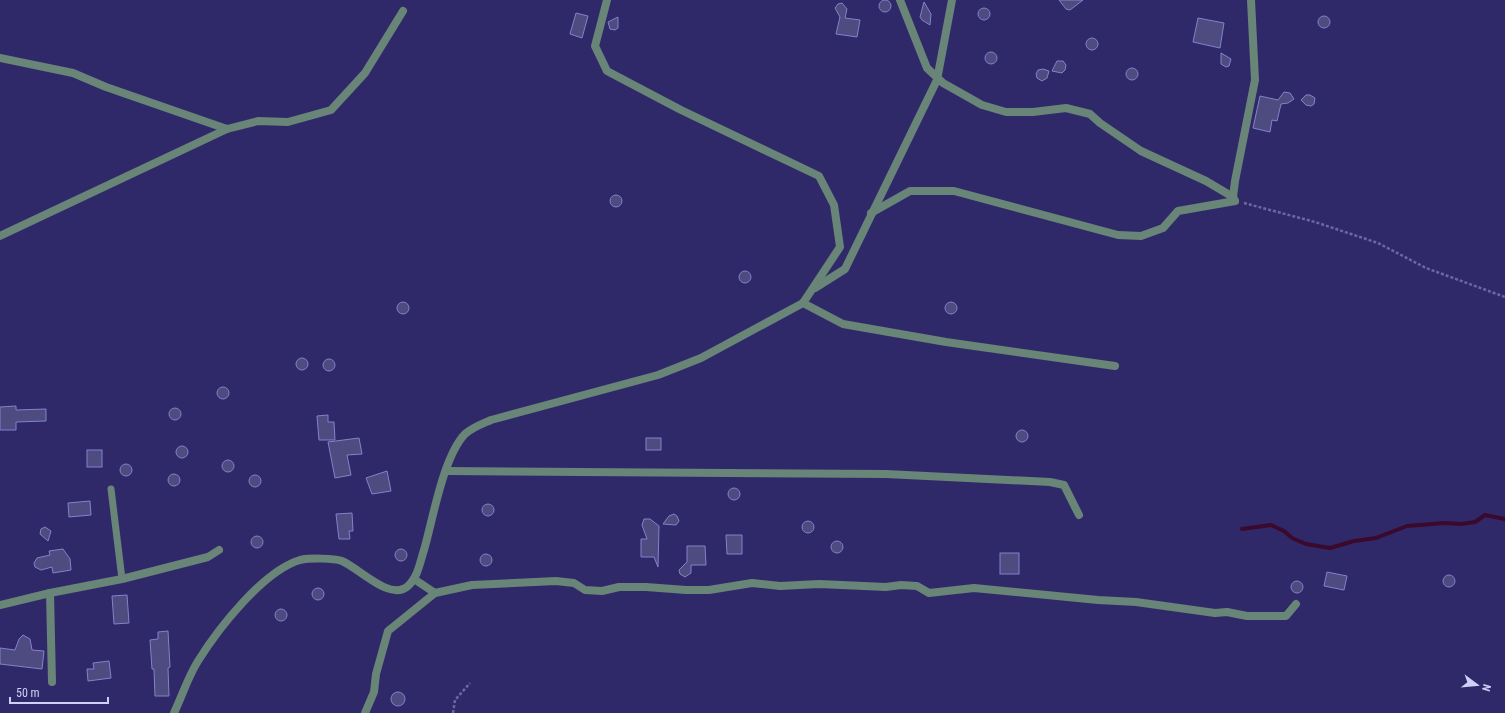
<svg xmlns="http://www.w3.org/2000/svg" width="1505" height="713" viewBox="0 0 1505 713" font-family="'Roboto Condensed',sans-serif">
	<rect width="100%" height="100%" fill="#302969"/>
	<g fill="none" stroke-linecap="round" stroke-linejoin="round">
		<!-- stream -->
		<polyline stroke="#3b092b" stroke-width="4" points="1242,529 1271,525 1284,531 1292,538 1306,544 1330,548 1354,541 1376,538 1407,526 1445,523 1461,524 1475,522 1485,515 1505,519"/>
	</g>
	<!-- building -->
	<g fill="#4d4b80" stroke="#8482cb">
		<circle cx="885" cy="6" r="6"/>
		<polygon points="1059,0 1083,0 1070,10 1066,9"/>
		<polygon points="924,2 931,14 930,25 922,20 920,17"/>
		<polygon points="842,3 847,9 845,18 860,20 857,37 836,34 840,17 835,8 838,4"/>
		<circle cx="984" cy="14" r="6"/>
		<polygon points="576,13 588,16 582,38 570,34"/>
		<circle cx="1324" cy="22" r="6"/>
		<polygon points="618,17 618,28 615,30 610,29 608,22"/>
		<polygon points="1198,18 1224,23 1220,48 1193,42"/>
		<circle cx="1092" cy="44" r="6"/>
		<circle cx="991" cy="58" r="6"/>
		<polygon points="1221,53 1231,59 1229,66 1226,67 1221,64"/>
		<polygon points="1057,61 1063,61 1066,65 1065,70 1062,73 1052,71"/>
		<circle cx="1132" cy="74" r="6"/>
		<polygon points="1043,69 1049,71 1047,78 1042,81 1037,78 1036,74 1038,70"/>
		<polygon points="1284,92 1290,93 1294,99 1288,103 1281,104 1277,121 1272,120 1270,132 1253,128 1260,96 1278,100"/>
		<polygon points="1306,95 1310,95 1315,98 1314,104 1311,106 1306,105 1301,100"/>
		<circle cx="616" cy="201" r="6"/>
		<circle cx="745" cy="277" r="6"/>
		<circle cx="403" cy="308" r="6"/>
		<circle cx="951" cy="308" r="6"/>
		<circle cx="302" cy="364" r="6"/>
		<circle cx="329" cy="365" r="6"/>
		<circle cx="223" cy="393" r="6"/>
		<polygon points="16,406 16,410 46,409 46,421 16,422 16,430 0,430 0,407"/>
		<circle cx="175" cy="414" r="6"/>
		<polygon points="328,415 328,422 334,422 335,440 319,440 317,416"/>
		<circle cx="1022" cy="436" r="6"/>
		<polygon points="359,438 362,454 347,455 351,475 335,478 328,442"/>
		<rect x="646" y="438" width="15" height="12"/>
		<circle cx="182" cy="452" r="6"/>
		<rect x="87" y="450" width="15" height="17"/>
		<circle cx="228" cy="466" r="6"/>
		<circle cx="126" cy="470" r="6"/>
		<polygon points="387,471 391,491 372,494 366,478"/>
		<circle cx="174" cy="480" r="6"/>
		<circle cx="255" cy="481" r="6"/>
		<circle cx="734" cy="494" r="6"/>
		<polygon points="90,501 91,515 69,517 68,503"/>
		<circle cx="488" cy="510" r="6"/>
		<polygon points="352,513 353,531 349,531 350,539 339,539 336,514"/>
		<polygon points="674,514 677,516 679,521 676,525 663,524 669,516"/>
		<polygon points="644,519 650,519 659,526 658,567 654,557 641,557 641,539 647,539 642,525"/>
		<circle cx="808" cy="527" r="6"/>
		<polygon points="45,527 51,531 48,541 40,534 41,529"/>
		<polygon points="726,535 742,535 742,554 727,554"/>
		<circle cx="257" cy="542" r="6"/>
		<circle cx="837" cy="547" r="6"/>
		<polygon points="687,546 705,546 706,565 691,565 691,573 685,577 680,574 679,570 687,562"/>
		<polygon points="63,549 70,559 71,570 53,573 52,567 41,570 35,567 34,563 37,558 50,555 49,551"/>
		<circle cx="401" cy="555" r="6"/>
		<rect x="1000" y="553" width="19" height="21"/>
		<circle cx="486" cy="560" r="6"/>
		<polygon points="1327,572 1347,576 1344,590 1324,586"/>
		<circle cx="1449" cy="581" r="6"/>
		<circle cx="1297" cy="587" r="6"/>
		<circle cx="318" cy="594" r="6"/>
		<polygon points="127,595 129,623 114,624 112,596"/>
		<circle cx="281" cy="615" r="6"/>
		<polygon points="168,631 170,667 168,668 169,696 155,696 154,669 152,669 150,640 158,639 158,632"/>
		<polygon points="23,635 30,639 32,650 44,651 42,669 0,664 0,648 15,650 19,639"/>
		<polygon points="109,661 111,678 88,681 87,669 94,669 93,663"/>
		<circle cx="398" cy="699" r="7"/>
	</g>
	<g fill="none" stroke-linecap="round" stroke-linejoin="round">
		<!-- path -->
		<g stroke="#6c689f" stroke-width="2.5" stroke-dasharray="3 2" stroke-linecap="butt">
			<polyline points="1244,203 1315,222 1378,243 1426,268 1505,297"/>
			<polyline points="453,713 455,700 470,683"/>
		</g>
		<!-- service -->
		<polyline stroke="#688577" stroke-width="7" points="111,489 122,579"/>
		<!-- minor -->
		<g stroke="#688577" stroke-width="8">
			<polyline points="900,0 927,68 943,83 982,105 1006,112 1033,112 1066,108 1090,114 1100,123 1141,151 1206,181 1233,197"/>
			<polyline points="0,58 73,73 106,87 227,129 258,121 288,122 331,110 365,73 403,11"/>
			<polyline points="1235,201 1233,197 1235,181 1255,80 1251,0"/>
			<polyline points="871,213 910,191 954,191 1118,235 1141,236 1163,228 1178,211 1235,201"/>
			<polyline points="0,236 227,129"/>
			<polyline points="815,288 845,269 937,80 952,0"/>
			<polyline points="803,303 843,324 946,342 1115,366"/>
			<polyline points="446,471 886,474 1050,482 1064,485 1079,515"/>
			<polyline points="414,579 435,593 472,585 556,581 574,583 585,590 602,591 619,587 646,587 686,590 709,590 752,583 780,586 819,584 886,587 901,585 917,586 929,593 974,588 1098,600 1136,602 1215,613 1227,612 1247,616 1286,616 1296,604"/>
			<polyline points="50,593 52,682"/>
			<polyline points="0,605 50,593 122,579 208,557 219,550"/>
			<path d="M174,713C182,696 188,677 198,661C218,629 263,571 300,560C309,558 334,558 342,561C359,568 390,602 408,586C418,577 420,562 424,550C433,519 443,457 465,434C473,427 482,424 491,420L658,375L701,358L803,303L840,247L834,205L819,176L681,110L607,71L595,46L607,0"/>
			<polyline points="365,713 374,692 376,674 388,631 435,593"/>
		</g>
	</g>
	<!-- north arrow -->
	<g transform="translate(1477 685) rotate(106)" stroke="#302969" stroke-width="3" paint-order="stroke">
	<path d="M0-3L7 15L0 10L-7 15Z" fill="#cfd0f7"/>
	<text y="-6" font-size="11" font-weight="bold" text-anchor="middle" fill="#cfd0f7">N</text>
	</g>
	<!-- scale -->
	<path d="M10 697v6h98v-6" fill="none" stroke="#cfd0f7" stroke-width="2"/>
	<text x="16" y="697" font-size="12" fill="#cfd0f7" stroke="#302969" stroke-width="3" paint-order="stroke">50 m</text>
</svg>
